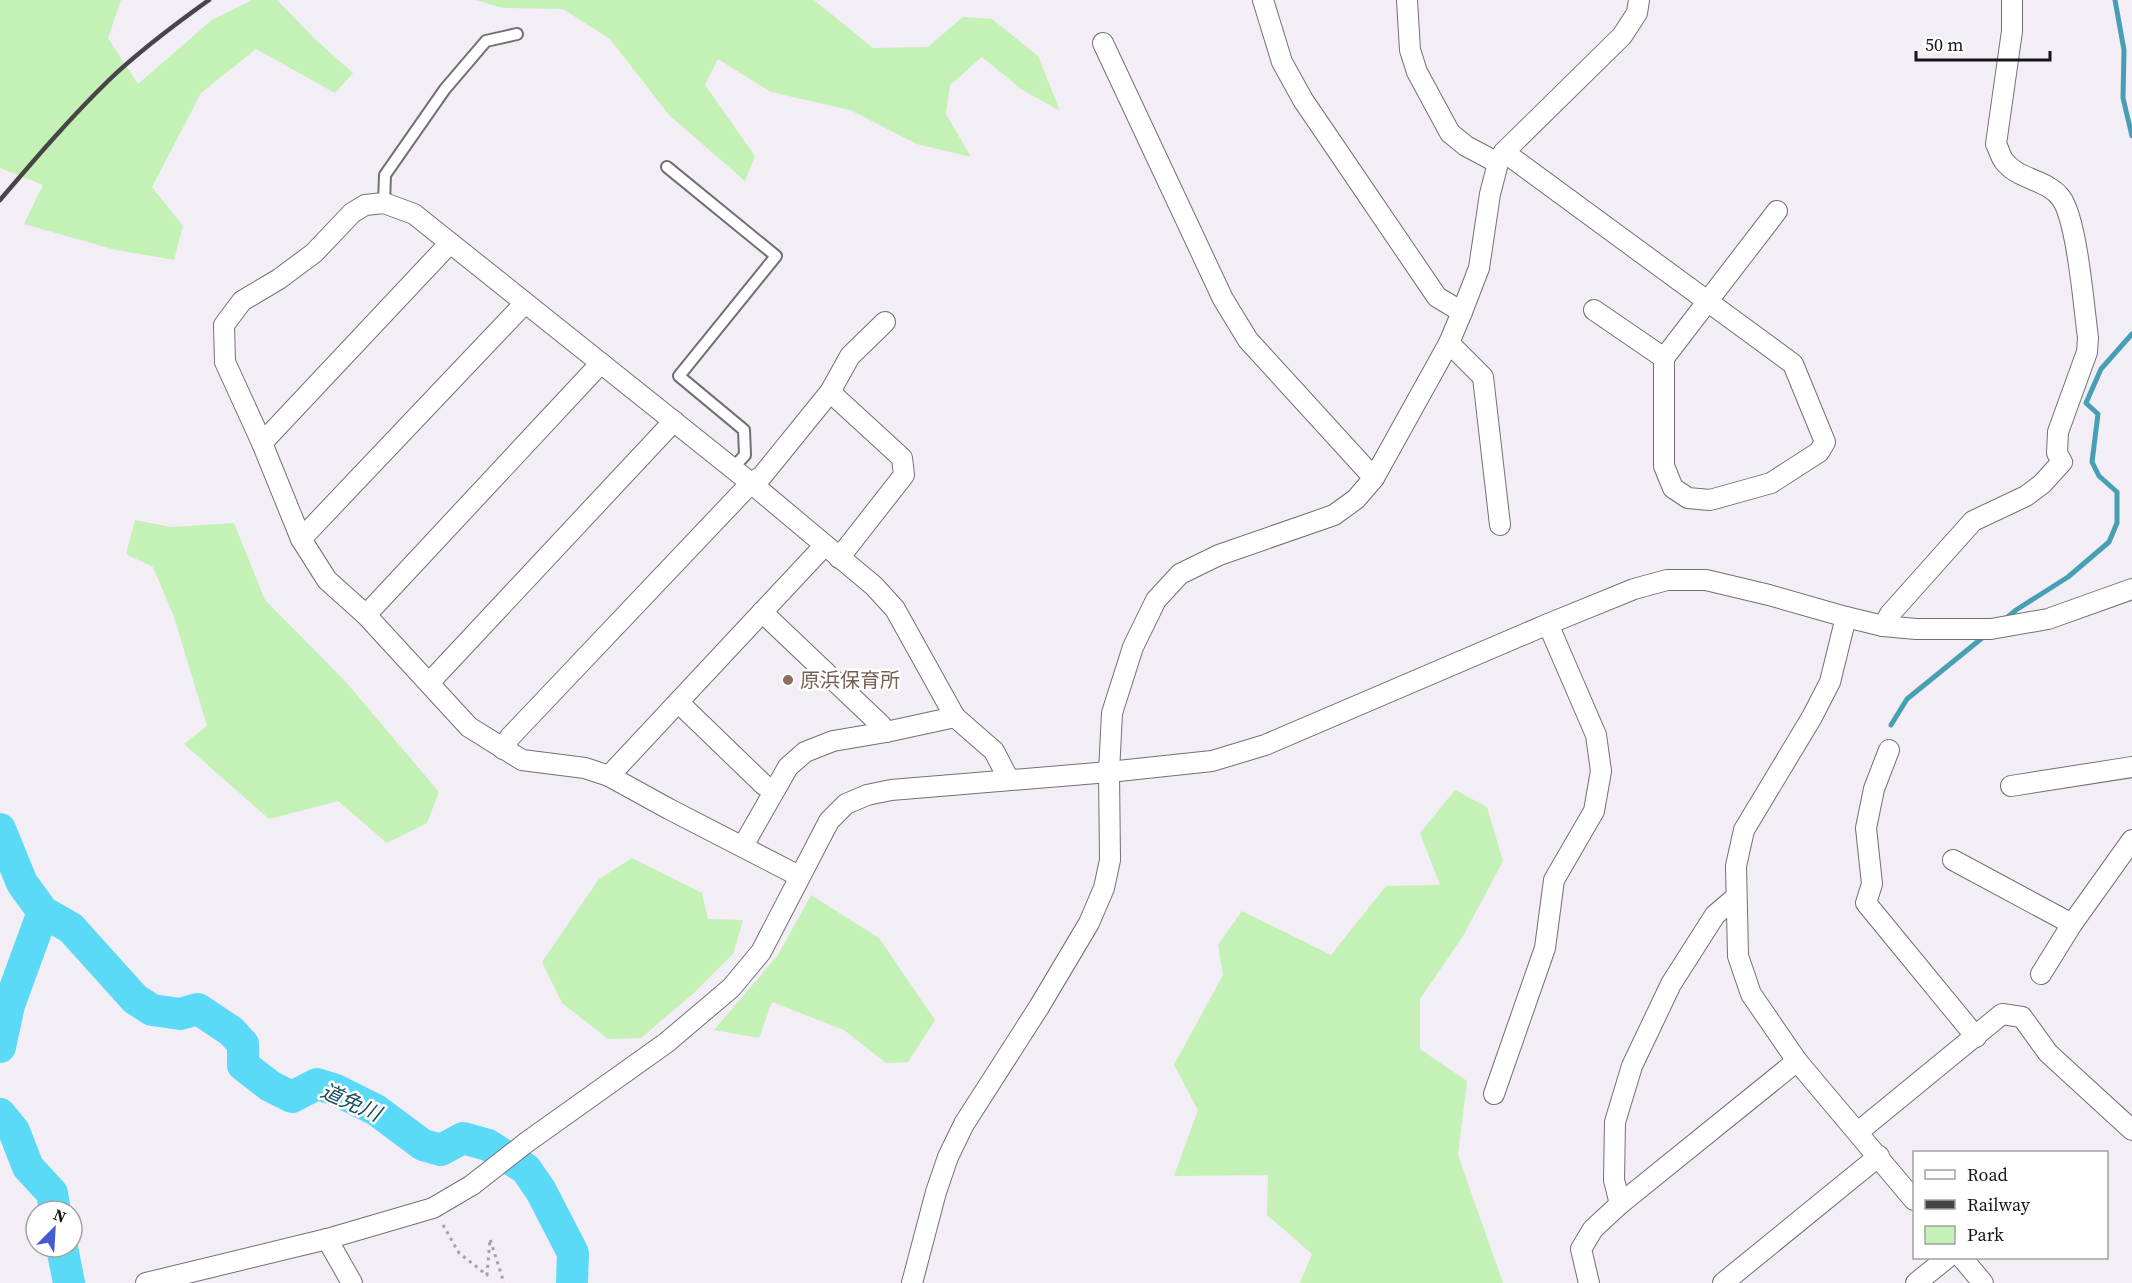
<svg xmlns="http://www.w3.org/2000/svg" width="2132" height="1283" viewBox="0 0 2132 1283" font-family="'Source Serif 4','Noto Sans JP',serif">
	<rect width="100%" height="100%" fill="#f3edf5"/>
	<!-- green -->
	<g fill="#c3f1b6">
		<polygon points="0,0 121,0 108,38 138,84 212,20 252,0 277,0 316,40 353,73 335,93 256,49 201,93 152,187 183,226 174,260 112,249 24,224 43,185 0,168"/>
		<polygon points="476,0 814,0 873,48 928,47 963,17 992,19 1038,56 1060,111 1021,89 982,57 950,85 946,114 971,157 917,144 850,110 771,92 718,59 705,85 755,156 745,181 669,115 610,39 563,9 503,8"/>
		<polygon points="135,520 171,527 234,523 265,600 345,681 439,792 427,823 387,843 338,801 269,819 184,744 207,726 174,617 153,567 126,554"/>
		<polygon points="1455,790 1487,807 1503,861 1463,936 1420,999 1420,1049 1467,1081 1458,1155 1503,1283 1300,1283 1312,1254 1267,1215 1268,1175 1174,1176 1198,1110 1174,1065 1223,975 1218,945 1242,911 1331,955 1386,886 1440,885 1420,833"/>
		<polygon points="632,858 702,893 708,919 743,920 733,954 694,993 641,1038 608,1039 562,1003 542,962 599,879"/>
		<polygon points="811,895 879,938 935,1020 908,1062 886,1063 844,1030 772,1002 759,1038 714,1030 778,955"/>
	</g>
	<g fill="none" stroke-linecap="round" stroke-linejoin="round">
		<!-- stream -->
		<g stroke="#479fb5" stroke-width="5">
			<polyline points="2115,0 2124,50 2123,98 2132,136"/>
			<polyline points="2003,621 2016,610 2068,577 2109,542 2117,523 2117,492 2099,476 2092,462 2098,414 2086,403 2101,369 2132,334"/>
			<polyline points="1891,725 1907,699 1987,634"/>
		</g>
		<!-- river -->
		<g stroke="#5bdaf8" stroke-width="32">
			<polyline points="0,829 22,883 43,912 71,928 135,999 152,1010 180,1014 198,1009 231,1031 243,1044 243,1065 270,1086 292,1097 317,1084 336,1090 376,1110 423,1145 441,1150 463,1138 488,1145 526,1169 541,1191 573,1253 572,1283"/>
			<polyline points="0,1047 9,1005 43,912"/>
			<polyline points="0,1114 14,1131 28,1167 52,1193 55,1211"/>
			<polyline points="62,1247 69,1283"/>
		</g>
		<!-- lane casing -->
		<g stroke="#746f75" stroke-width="14">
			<g id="lane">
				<polyline points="667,167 776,256 679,376 744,430 745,455 733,468"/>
				<polyline points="384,203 385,175 445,89 486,41 517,34"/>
			</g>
		</g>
		<!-- street casing -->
		<g stroke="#746f75" stroke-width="22">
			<g id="street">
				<polyline points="1263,0 1282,62 1303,100 1437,297 1462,312"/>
				<polyline points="1407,0 1410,50 1417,72 1450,133 1466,146 1498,163"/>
				<polyline points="1103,43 1223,299 1248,340 1374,478"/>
				<polyline points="1504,152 1793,364 1825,442 1819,452 1771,483 1710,500 1688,498 1673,488 1664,466 1664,358 1594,310"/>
				<polyline points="1449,343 1483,377 1500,525"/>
				<polyline points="1664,358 1777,211"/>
				<polyline points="830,392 902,458 904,475 839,558"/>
				<polyline points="262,443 450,243"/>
				<polyline points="301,539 525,303"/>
				<polyline points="762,612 881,725 886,732"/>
				<polyline points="366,615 601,363"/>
				<polyline points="1846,617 1830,682 1812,717 1744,830 1736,866 1738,956 1751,994 1797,1061 1914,1200"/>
				<path d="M1883,626L1890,614L1973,521L2026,496L2042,484L2062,462L2057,453L2058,432L2087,352L2088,338C2084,308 2077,219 2061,198C2047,179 2018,180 2004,161C2000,156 1999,149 1996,144L2012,31V0"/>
				<polyline points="429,683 674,421"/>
				<polyline points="678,702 764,785 775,790"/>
				<polyline points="503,749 510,737 751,483 762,476 830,392 850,356 885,322"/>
				<polyline points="1889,750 1874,789 1866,828 1872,884 1866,903 1976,1037"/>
				<polyline points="609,776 824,546"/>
				<polyline points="2011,786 2132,767"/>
				<polyline points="743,846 788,767 805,752 833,741 886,732 955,717"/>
				<polyline points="1953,860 2072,924"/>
				<polyline points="799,876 669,809 609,776 585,768 522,760 469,727 366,615 327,580 301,539 262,443 225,362 224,325 242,301 279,279 314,253 352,213 365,205 384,203 414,214 751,483 874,586 895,609 955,717 994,751 1009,780"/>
				<polyline points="2041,974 2072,924 2132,840"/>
				<polyline points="1494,1094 1545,948 1554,880 1594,811 1601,771 1596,735 1548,624"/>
				<polyline points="1858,1132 2002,1014 2022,1017 2048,1053 2132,1130"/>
				<polyline points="1620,1204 1614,1180 1615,1122 1632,1066 1671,984 1715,915 1735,898"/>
				<polyline points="327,1239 352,1283"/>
				<polyline points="1962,1258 1983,1283"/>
				<polyline points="146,1283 327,1239 433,1208 472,1185 527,1142 666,1043 731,988 761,952 829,821 846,804 867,795 891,790 1109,772 1212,761 1265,745 1548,624 1634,589 1667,580 1706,580 1769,595 1846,617 1883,626 1916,629 1991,629 2048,619 2132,589"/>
				<polyline points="912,1283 936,1192 948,1157 964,1124 1039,1007 1089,923 1104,888 1110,860 1109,772 1112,713 1133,647 1156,600 1180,574 1219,555 1334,515 1356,499 1374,478 1449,343 1462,312 1479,268 1490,194 1498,163 1504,152 1622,36 1637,13 1639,0"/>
				<polyline points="1589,1283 1581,1249 1593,1229 1620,1204 1797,1061"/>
				<polyline points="1723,1283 1879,1156"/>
				<polyline points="1916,1283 1947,1258"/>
			</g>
		</g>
		<!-- path -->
		<polyline stroke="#a6a1a7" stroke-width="3" stroke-dasharray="3 4.5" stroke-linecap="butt" points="443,1225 459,1253 487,1275 490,1239 504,1283"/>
		<!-- lane -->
		<use href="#lane" stroke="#fff" stroke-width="10"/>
		<!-- street -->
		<use href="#street" stroke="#fff" stroke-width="20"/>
		<!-- rail -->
		<path stroke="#484549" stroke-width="4.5" d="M0,200C35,159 70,118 108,81C139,51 174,25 209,0"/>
	</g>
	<!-- markers -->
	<circle fill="#8d6e63" stroke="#fff" stroke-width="2" cx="788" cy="680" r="6"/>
	<g text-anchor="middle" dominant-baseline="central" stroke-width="5" stroke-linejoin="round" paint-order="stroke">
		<!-- education labels -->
		<g font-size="20" fill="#785e54" stroke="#fff" text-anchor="start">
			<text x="800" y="680">原浜保育所</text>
		</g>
		<!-- water labels -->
		<g font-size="21" font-style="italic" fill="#1a505d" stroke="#fff">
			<text transform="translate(351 1102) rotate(24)">道免川</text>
		</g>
	</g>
	<!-- legend -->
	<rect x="1913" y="1151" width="195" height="108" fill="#ffffff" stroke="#a2a1a3" stroke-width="1.5"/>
	<rect x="1925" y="1170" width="30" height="9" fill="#ffffff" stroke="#a2a1a3" stroke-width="1.5"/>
	<text x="1967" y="1181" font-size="18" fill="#171518">Road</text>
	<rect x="1925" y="1200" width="30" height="9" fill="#484549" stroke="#a2a1a3" stroke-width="1.5"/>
	<text x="1967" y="1211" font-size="18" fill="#171518">Railway</text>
	<rect x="1925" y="1226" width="30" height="18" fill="#c3f1b6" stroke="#a2a1a3" stroke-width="1.5"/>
	<text x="1967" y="1241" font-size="18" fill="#171518">Park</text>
	<!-- north arrow -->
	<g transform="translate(54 1229) rotate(24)"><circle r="28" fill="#ffffff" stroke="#a2a1a3" stroke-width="1.5"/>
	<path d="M0-4.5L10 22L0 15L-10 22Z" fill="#445ace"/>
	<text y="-9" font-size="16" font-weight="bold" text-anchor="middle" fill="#171518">N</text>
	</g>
	<!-- scale -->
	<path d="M1916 51v9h134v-9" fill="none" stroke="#171518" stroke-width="3"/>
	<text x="1925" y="51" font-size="18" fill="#171518" stroke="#ffffff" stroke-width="4.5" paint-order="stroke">50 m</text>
</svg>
